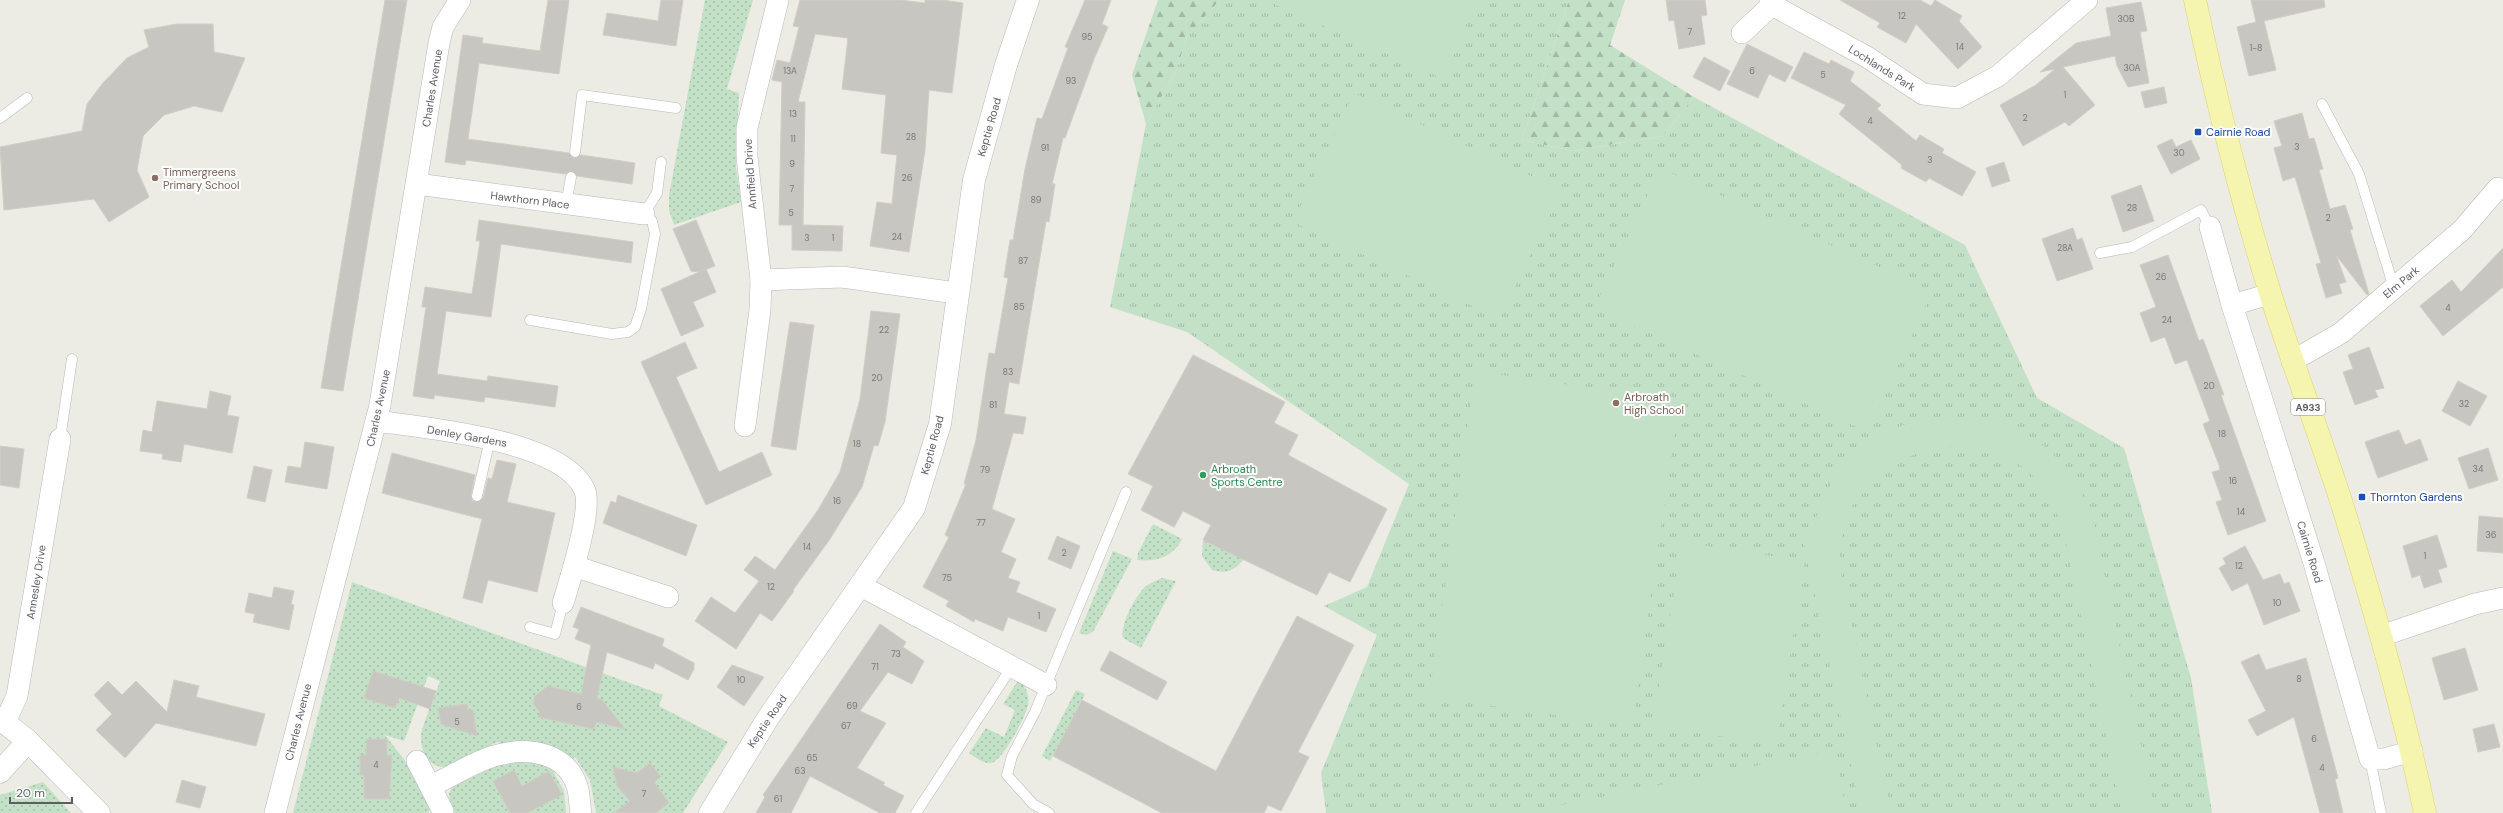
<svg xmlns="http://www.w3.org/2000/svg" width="2503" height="813" viewBox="0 0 2503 813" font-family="'DM Sans',sans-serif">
	<defs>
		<pattern id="grass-dots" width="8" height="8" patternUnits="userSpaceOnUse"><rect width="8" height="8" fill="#c3e1c7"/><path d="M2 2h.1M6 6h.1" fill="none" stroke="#a2baa5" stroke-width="1.8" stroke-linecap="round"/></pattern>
		<pattern id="forest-firs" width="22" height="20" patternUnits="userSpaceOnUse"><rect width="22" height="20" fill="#c3e1c7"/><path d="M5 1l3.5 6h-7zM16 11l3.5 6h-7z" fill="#a2baa5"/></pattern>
		<pattern id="park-tufts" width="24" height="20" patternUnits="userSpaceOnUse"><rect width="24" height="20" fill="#c3e1c7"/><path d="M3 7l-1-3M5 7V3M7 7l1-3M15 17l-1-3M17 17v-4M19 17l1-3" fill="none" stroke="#a2baa5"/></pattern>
	</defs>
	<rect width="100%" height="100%" fill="#ecece4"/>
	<!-- grass -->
	<g fill="url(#grass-dots)">
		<polygon points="705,0 753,0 727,89 739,93 736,167 741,202 674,225 669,210 669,195"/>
		<path d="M1153,524L1182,539C1173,557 1156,562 1137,560L1138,553Z"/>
		<path d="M1203,540L1244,559C1234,571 1227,574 1212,570L1202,556Z"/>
		<polygon points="1113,551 1132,559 1093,632 1086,635 1079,633"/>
		<path d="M1162,578L1176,581L1141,648L1123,638C1120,624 1135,597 1145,587C1150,583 1156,580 1162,578Z"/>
		<path d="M352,582L663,695L659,706L728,742L683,813H596L590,780L575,757L570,761L497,742L447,767C430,769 421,753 421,737C421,726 436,694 440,681L428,676L404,741L385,735L410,767L431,807L428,813H293Z"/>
		<path d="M1019,679C1025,686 1030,695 1028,705C1026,716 1002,762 991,763C983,764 975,757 969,753L986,728L1004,737L1015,710L1003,704Z"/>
		<polygon points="1076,690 1085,694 1050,761 1042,756"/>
		<polygon points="510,759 546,760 559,770 554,773 564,791 566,813 450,813 449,794 452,787"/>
		<polygon points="43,782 71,813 0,813 0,795"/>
	</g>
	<!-- forest -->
	<g fill="url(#forest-firs)">
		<polygon points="1158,0 1220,0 1187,36 1177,69 1146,124 1132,75"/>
		<polygon points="1569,0 1625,0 1610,45 1694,97 1663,136 1573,151 1522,140"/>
	</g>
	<!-- park -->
	<polygon fill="url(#park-tufts)" points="1220,0 1569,0 1522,140 1573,151 1663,136 1694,97 1965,245 2037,398 2124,448 2191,678 2212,813 1326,813 1321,773 1377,635 1324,606 1367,587 1409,484 1187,332 1110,307 1146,124 1177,69 1187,36"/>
	<!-- pitch -->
	<g fill="#c3e1c7">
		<polygon points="1265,0 1476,0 1444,79"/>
		<polygon points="1354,93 1561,190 1500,319 1293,222"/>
		<polygon points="1660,168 1932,291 1868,432 1594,308"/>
		<polygon points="1476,371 1679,401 1632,726 1429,697"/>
		<path d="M1929,417C1950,417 1971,416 1991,420C2027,428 2064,457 2080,490C2085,500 2089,511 2093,522L2153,801V813H2122L2064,534C2058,516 2053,500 2041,485C1992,425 1897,439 1856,500C1844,518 1841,542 1839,564L1891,813H1861L1803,540L1810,538C1829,468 1858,436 1929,417Z"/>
		<polygon points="1682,542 1805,561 1776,745 1653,726"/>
		<polygon points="1834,750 1847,813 1522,813"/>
	</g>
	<!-- building -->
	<g fill="#c8c6c0" stroke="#d0cec3">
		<polygon points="385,0 407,0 343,391 321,388"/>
		<polygon points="548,0 569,0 559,74 479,63 468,139 569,153 574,158 581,155 635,163 632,184 577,176 572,171 565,174 466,160 465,165 445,162 463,35 483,38 482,43 540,51"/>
		<polygon points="661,0 683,0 676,46 603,35 607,13 658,21"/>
		<polygon points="800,0 900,0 925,3 925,0 942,0 963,3 952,93 929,90 925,150 909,252 870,246 877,202 892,204 897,155 881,153 886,95 842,89 848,38 815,34 798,102 805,102 803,225 843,226 842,251 792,250 792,225 779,225 782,82 772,80 777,60 790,63 799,27 793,26"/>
		<polygon points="1085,0 1111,0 1102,24 1108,27 1094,59 1065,138 1063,138 1052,184 1055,184 1049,222 1046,221 1019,384 1009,382 1004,414 1026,417 1023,434 1013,433 992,509 1015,519 1001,552 1016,559 1008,578 1020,582 1016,592 1056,609 1046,632 1008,617 1003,631 975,619 974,622 946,606 949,601 923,587 949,537 945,535 966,484 964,484 976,440 989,353 995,354 1008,278 1004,277 1010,240 1013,240 1025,169 1037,118 1042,119 1068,48 1065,47"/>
		<polygon points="1666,0 1705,0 1707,15 1701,16 1705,44 1679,49 1674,20 1669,21"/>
		<polygon points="1840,0 1920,0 1931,6 1935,0 1962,16 1959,21 1982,47 1958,69 1916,24 1906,43 1877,27 1880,23"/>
		<polygon points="2251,0 2324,0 2325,7 2264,21 2276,70 2249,76 2237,27 2256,22"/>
		<polygon points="2141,2 2147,31 2140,32 2149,83 2128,87 2117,66 2115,56 2063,67 2095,105 2069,126 2065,122 2023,146 2000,105 2036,85 2055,69 2040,72 2076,43 2111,36 2106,8"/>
		<polygon points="177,24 213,24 214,52 245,58 222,112 194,106 164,115 143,136 137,170 149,197 109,222 94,199 4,210 0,147 82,131 87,104 103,83 127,58 149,47 144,30"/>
		<polygon points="1747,44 1793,67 1785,82 1769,74 1758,98 1727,84"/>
		<polygon points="1804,52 1829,64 1831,60 1854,72 1850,81 1881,105 1877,109 1916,141 1920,135 1944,149 1942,153 1976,172 1962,196 1929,178 1926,182 1901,168 1902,165 1839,114 1846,105 1791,78"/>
		<polygon points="1704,57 1730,71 1720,91 1693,77"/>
		<polygon points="2164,87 2167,103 2145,108 2141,92"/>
		<polygon points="2302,113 2309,139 2314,138 2323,169 2319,170 2330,209 2345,205 2353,229 2350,230 2369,294 2367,295 2336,255 2346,282 2339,284 2342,293 2326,298 2316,264 2321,263 2295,177 2283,181 2274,148 2282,146 2274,121"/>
		<polygon points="2172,139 2176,147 2191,140 2200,159 2171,174 2157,146"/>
		<polygon points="2004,162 2010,181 1992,187 1986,168"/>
		<polygon points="2141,185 2154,221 2123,232 2111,196"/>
		<polygon points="479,220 633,242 631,263 501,244 491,317 446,311 437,374 487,381 488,376 558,386 555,407 485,397 484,402 434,395 434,399 413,396 426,307 422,307 425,287 472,294 480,241 476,241"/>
		<polygon points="696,220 715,266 699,272 691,271 673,229"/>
		<polygon points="2073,228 2077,240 2082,238 2093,269 2057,281 2042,239"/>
		<polygon points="2503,248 2503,287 2443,336 2420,306 2452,280 2461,292"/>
		<polygon points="2168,255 2199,341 2203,339 2224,395 2221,395 2266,521 2228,535 2216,502 2222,500 2212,472 2220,470 2219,465 2203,424 2210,421 2187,360 2175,364 2165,337 2151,342 2140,313 2156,307 2140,265"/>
		<polygon points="706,269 716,292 693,302 704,326 681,336 661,289"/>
		<polygon points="871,311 900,314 885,422 878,446 874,445 862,487 830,539 793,590 794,591 772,621 760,613 736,649 695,621 711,597 735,613 759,581 744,570 755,556 775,570 818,510 840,472 860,399"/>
		<polygon points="790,322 814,325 796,450 771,446"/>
		<polygon points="685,342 697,368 676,377 719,472 762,452 772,475 706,505 641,362"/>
		<polygon points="2369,347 2384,388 2375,390 2378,397 2355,405 2343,372 2353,369 2348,355"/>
		<polygon points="1193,355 1285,402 1274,423 1298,435 1288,455 1387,509 1350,582 1329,572 1317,595 1203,540 1211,525 1183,511 1174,527 1141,510 1153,486 1128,474"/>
		<polygon points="2458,381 2487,396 2470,426 2442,411"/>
		<polygon points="210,391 231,396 227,415 239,417 232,453 184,444 181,462 162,459 163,454 140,451 143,430 152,432 157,401 207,409"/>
		<polygon points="2399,430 2405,445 2420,439 2428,460 2378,478 2365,442"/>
		<polygon points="305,442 334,447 327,489 285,482 288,466 301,468"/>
		<polygon points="0,446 24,449 19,488 0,485"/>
		<polygon points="2488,448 2498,480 2469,489 2458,458"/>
		<polygon points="392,453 475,475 471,495 472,500 476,502 483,498 488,478 492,479 497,460 516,464 507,502 555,513 537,592 488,580 482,603 463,598 482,519 382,493"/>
		<polygon points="254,466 272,470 265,502 247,498"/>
		<polygon points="618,495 697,525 686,556 603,523 611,501 616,503"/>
		<polygon points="2479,516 2503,518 2503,553 2477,551"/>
		<polygon points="2437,535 2447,567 2438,570 2442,582 2424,588 2420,575 2412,578 2403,546"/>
		<polygon points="1057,536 1080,546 1071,569 1048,559"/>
		<polygon points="2245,546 2263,580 2280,574 2284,584 2289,582 2300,611 2264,625 2248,583 2232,591 2219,568 2226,564 2223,558"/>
		<polygon points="274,587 294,591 291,604 294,605 289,630 253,622 255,614 245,612 249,593 272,598"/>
		<polygon points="581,607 664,639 662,646 694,663 694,669 688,680 655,663 653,669 607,652 597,698 602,700 625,729 596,722 594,729 538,717 540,712 533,704 535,696 548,686 581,694 591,645 575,639 579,629 573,627"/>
		<polygon points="1297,616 1354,645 1298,752 1309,757 1281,811 1268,805 1264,813 1162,813 1053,756 1082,700 1216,771"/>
		<polygon points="880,624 906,642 903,647 924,661 912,684 888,672 860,711 886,723 857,768 885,783 883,785 904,796 895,813 880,813 810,776 791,813 756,813 765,797 763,795"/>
		<polygon points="2465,648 2478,690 2444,700 2432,658"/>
		<polygon points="1110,651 1167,682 1157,700 1100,670"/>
		<polygon points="2259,654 2266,670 2306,658 2338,778 2335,779 2343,813 2320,813 2294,717 2257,736 2248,720 2266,711 2241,662"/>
		<polygon points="732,665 764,677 744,706 717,687"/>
		<polygon points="373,671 436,691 430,709 399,698 395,708 364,698"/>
		<polygon points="174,680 199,686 196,697 265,714 256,746 156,723 125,758 96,730 112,714 94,695 108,681 122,695 136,681 167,712"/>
		<polygon points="467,704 468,711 473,710 477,736 441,724 438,708"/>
		<polygon points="2494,724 2500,747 2478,752 2473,729"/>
		<polygon points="367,739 387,739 387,755 392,755 389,799 364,799 364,775 360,775 360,755 366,755"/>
		<polygon points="650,763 661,777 654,782 669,803 656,813 614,813 630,801 617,786 613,767 637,773"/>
		<polygon points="514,770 522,786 549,771 562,795 527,813 510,813 493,781"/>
		<polygon points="182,780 206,787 200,808 176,802"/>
	</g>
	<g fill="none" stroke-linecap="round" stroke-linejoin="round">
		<!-- lane casing -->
		<g stroke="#b6b8bc" stroke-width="11">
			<g id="lane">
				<polyline points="2322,104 2359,174 2394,288"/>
				<polyline points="0,118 27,98"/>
				<polyline points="575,152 582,95 676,108"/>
				<polyline points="566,205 571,177"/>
				<polyline points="2100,253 2132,247 2201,210 2210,227"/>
				<polyline points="530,320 612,334 628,332 635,327 641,309 655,234 652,221 644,214 657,193 661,162"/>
				<polyline points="60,439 72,359"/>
				<polyline points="477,496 490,439"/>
				<polyline points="530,627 555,634 563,603"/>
				<polyline points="2370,759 2381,813"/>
				<polyline points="916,813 1013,665"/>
				<polyline points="1049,813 1033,804 1007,775 1012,756 1035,712 1126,492"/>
			</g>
		</g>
		<!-- street casing -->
		<g stroke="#b6b8bc" stroke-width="22">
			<g id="street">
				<polyline points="1772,5 1867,57 1923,94 1957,98 1998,76 2087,0"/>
				<polyline points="1742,33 1772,5 1770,0"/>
				<polyline points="417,184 644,214"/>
				<polyline points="2210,227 2232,305 2314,563 2370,759 2384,759 2412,751"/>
				<polyline points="761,280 842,277 956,293"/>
				<polyline points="2232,305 2270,294"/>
				<polyline points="2292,361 2341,333 2462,230 2498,188"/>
				<path d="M376,421C426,428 565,440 585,491C592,512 570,580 563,603"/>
				<polyline points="745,426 760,310 761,280 747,157 747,128 778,0"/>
				<polyline points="574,566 668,597"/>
				<polyline points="861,586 1046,685"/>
				<polyline points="2381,636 2475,604 2503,598"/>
				<polyline points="5,722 17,696 60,439"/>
				<polyline points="417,761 443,811"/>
				<path d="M431,786C450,777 479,759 498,755C528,747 566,752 577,786C580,794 579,804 581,813"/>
				<polyline points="275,813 380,405 439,43 443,27 460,0"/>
			</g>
		</g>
		<!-- secondary casing -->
		<g stroke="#b7b9be" stroke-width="23">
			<g id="secondary">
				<polyline points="0,719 28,741 99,813"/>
				<polyline points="0,772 28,741"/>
				<polyline points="710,813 768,718 914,508 940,424 974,180 1006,65 1028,0"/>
			</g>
		</g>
		<!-- primary casing -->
		<g stroke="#e1d168" stroke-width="23">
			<path id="primary" d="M2195,0C2216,99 2241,199 2271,296C2293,365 2319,433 2341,501C2373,604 2403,708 2425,813"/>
		</g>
		<!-- lane -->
		<use href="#lane" stroke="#fff" stroke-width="10"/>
		<!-- street -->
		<use href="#street" stroke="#fff" stroke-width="21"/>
		<!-- secondary -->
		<use href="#secondary" stroke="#fff" stroke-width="22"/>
		<!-- primary -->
		<use href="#primary" stroke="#f5f5b0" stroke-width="22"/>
	</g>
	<!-- markers -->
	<g fill="#1a4fb4" stroke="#fff" stroke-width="1.5">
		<rect x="2194" y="128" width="8" height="8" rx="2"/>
		<rect x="2358" y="493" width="8" height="8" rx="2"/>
	</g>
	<g fill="#8d6e63" stroke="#fff" stroke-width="1.5">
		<circle cx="155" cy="178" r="4"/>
		<circle cx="1616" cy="403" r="4"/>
	</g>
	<circle fill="#2e9e5b" stroke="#fff" stroke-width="1.5" cx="1203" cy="475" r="4"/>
	<g text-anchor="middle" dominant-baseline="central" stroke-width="4" stroke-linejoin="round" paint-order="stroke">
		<!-- number labels -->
		<g font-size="9" fill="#77787a">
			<text x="1902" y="16">12</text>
			<text x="2126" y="19">30B</text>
			<text x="1690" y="32">7</text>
			<text x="1087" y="37">95</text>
			<text x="1960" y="47">14</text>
			<text x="2256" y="48">1-8</text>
			<text x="2132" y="68">30A</text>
			<text x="790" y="71">13A</text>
			<text x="1752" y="71">6</text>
			<text x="1823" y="75">5</text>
			<text x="1071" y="81">93</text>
			<text x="2065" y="95">1</text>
			<text x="793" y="114">13</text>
			<text x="2025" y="118">2</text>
			<text x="1870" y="121">4</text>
			<text x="911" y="137">28</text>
			<text x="793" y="139">11</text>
			<text x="2297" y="147">3</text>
			<text x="1045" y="148">91</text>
			<text x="2179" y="153">30</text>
			<text x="1930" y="160">3</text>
			<text x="792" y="164">9</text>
			<text x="907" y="178">26</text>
			<text x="792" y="189">7</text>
			<text x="1036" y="200">89</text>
			<text x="2132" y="208">28</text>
			<text x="791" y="213">5</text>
			<text x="2328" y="218">2</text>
			<text x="897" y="237">24</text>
			<text x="807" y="238">3</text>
			<text x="833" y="238">1</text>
			<text x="2065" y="248">28A</text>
			<text x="1023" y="261">87</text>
			<text x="2161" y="277">26</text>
			<text x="1019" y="307">85</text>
			<text x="2448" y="308">4</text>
			<text x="2167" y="320">24</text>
			<text x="884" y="330">22</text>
			<text x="1008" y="372">83</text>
			<text x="877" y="378">20</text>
			<text x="2209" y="386">20</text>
			<text x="2464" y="404">32</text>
			<text x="993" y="405">81</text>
			<text x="2222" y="434">18</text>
			<text x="857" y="444">18</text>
			<text x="2478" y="469">34</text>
			<text x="985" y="470">79</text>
			<text x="2233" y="481">16</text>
			<text x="837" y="501">16</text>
			<text x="2241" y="512">14</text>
			<text x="981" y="523">77</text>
			<text x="2491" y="535">36</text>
			<text x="807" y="547">14</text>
			<text x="1064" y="553">2</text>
			<text x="2425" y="556">1</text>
			<text x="2239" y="566">12</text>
			<text x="947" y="578">75</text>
			<text x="771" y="587">12</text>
			<text x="2277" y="603">10</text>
			<text x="1039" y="616">1</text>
			<text x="896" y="654">73</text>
			<text x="875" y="667">71</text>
			<text x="2299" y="679">8</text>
			<text x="741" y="680">10</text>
			<text x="852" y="706">69</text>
			<text x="579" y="707">6</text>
			<text x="457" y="722">5</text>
			<text x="846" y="726">67</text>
			<text x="2314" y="739">6</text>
			<text x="812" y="758">65</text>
			<text x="376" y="765">4</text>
			<text x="2322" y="768">4</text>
			<text x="800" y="771">63</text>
			<text x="644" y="794">7</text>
			<text x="778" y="799">61</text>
		</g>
		<!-- shield labels -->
		<rect fill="#fff" stroke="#8d8e91" stroke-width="1" x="2291" y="399" width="34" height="16" rx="3"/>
		<g font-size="10" font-weight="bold" fill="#5c5e62">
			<text x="2308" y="407">A933</text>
		</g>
		<!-- street labels -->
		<g font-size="11" fill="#5c5e62" stroke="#fff">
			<text transform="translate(1882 68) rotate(32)">Lochlands Park</text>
			<text transform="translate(432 88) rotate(-81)">Charles Avenue</text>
			<text transform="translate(989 127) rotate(-74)">Keptie Road</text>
			<text transform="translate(750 174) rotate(-94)">Annfield Drive</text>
			<text transform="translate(530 200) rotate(7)">Hawthorn Place</text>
			<text transform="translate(2401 282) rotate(-40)">Elm Park</text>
			<text transform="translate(378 408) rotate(-78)">Charles Avenue</text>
			<text transform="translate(467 436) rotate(10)">Denley Gardens</text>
			<text transform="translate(932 445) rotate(-75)">Keptie Road</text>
			<text transform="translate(2310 552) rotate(73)">Cairnie Road</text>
			<text transform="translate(36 582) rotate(-81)">Annesley Drive</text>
			<text transform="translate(767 721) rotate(-56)">Keptie Road</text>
			<text transform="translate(298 722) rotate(-76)">Charles Avenue</text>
		</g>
		<!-- transit labels -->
		<g font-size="11" fill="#164399" stroke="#fff" text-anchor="start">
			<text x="2206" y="132">Cairnie Road</text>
			<text x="2370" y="497">Thornton Gardens</text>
		</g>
		<!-- education labels -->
		<g font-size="11" fill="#785e54" stroke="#fff" text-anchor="start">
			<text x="163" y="172">Timmergreens<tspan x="163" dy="13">Primary School</tspan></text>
			<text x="1624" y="397">Arbroath<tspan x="1624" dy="13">High School</tspan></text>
		</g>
		<!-- leisure labels -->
		<g font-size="11" fill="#27864d" stroke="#fff" text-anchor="start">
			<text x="1211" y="469">Arbroath<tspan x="1211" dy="13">Sports Centre</tspan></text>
		</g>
	</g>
	<!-- scale -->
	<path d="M10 797v6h62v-6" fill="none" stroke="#5c5e62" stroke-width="2"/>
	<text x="16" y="797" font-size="12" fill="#5c5e62" stroke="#ffffff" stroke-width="3" paint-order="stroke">20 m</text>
</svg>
